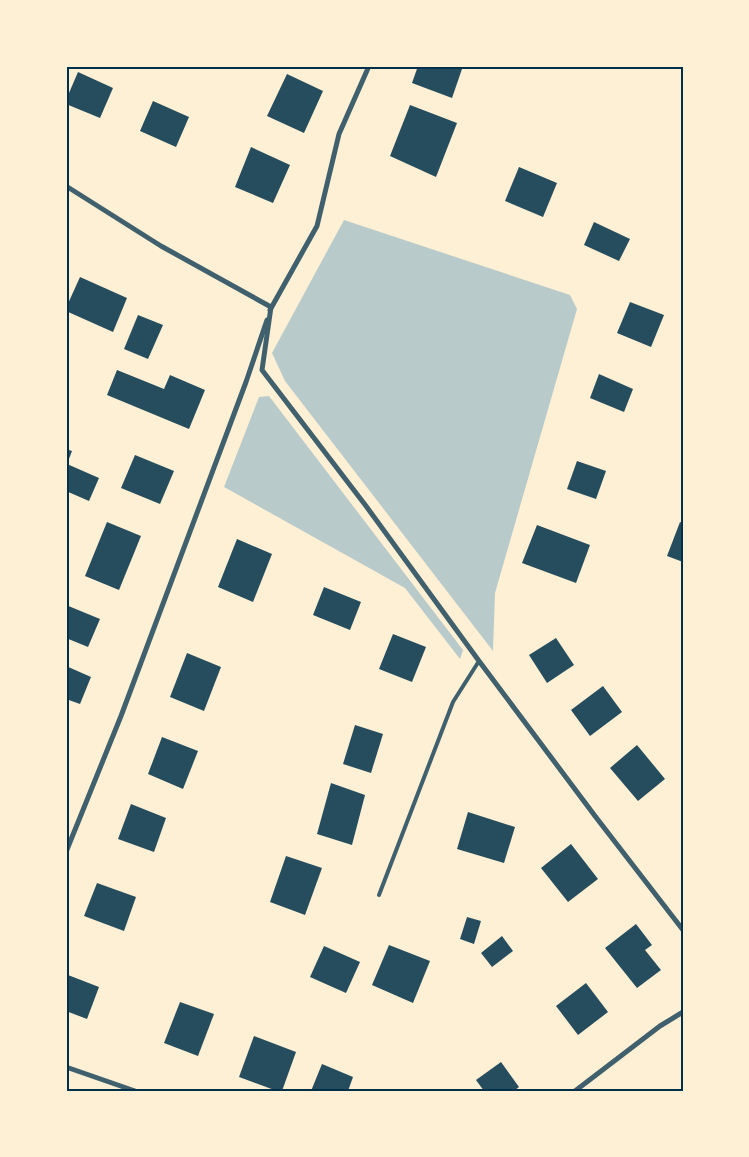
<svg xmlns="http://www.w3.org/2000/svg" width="749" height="1157" viewBox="0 0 749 1157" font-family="'Roboto Condensed',sans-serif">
	<rect width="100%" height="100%" fill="#fdf0d5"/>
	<!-- green -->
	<g fill="#b9caca">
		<polygon points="344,220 570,295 577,309 495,593 493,651 285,381 272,353"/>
		<polygon points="269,396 463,650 460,659 405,588 224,487 259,397"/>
	</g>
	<!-- building -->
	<g fill="#264d5e">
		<polygon points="418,66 463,66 452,98 412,83"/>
		<polygon points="78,72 113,88 100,118 66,104 66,100"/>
		<polygon points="287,74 323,91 304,133 267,116"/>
		<polygon points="153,101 189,117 176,147 140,131"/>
		<polygon points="410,105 457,123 436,177 390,156"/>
		<polygon points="251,147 290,165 273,203 235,187"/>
		<polygon points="519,167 557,183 543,217 505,201"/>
		<polygon points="594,222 630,239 619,261 584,245"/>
		<polygon points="80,277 127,298 113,332 66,311 66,308"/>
		<polygon points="630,302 664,315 651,347 617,333"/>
		<polygon points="138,315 163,325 148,359 124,349"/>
		<polygon points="117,370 164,389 170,375 205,390 189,429 107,395"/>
		<polygon points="599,374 633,389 624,412 590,398"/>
		<polygon points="66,449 72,451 67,464 99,478 89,501 66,491"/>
		<polygon points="135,455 174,471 160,504 121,488"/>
		<polygon points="577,461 606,471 596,499 567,489"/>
		<polygon points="107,522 141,536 119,590 85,576"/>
		<polygon points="680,522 683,523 683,562 667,556"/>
		<polygon points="537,525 590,545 576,583 522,563"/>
		<polygon points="237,539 272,554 253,602 218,587"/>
		<polygon points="324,587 361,602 350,630 313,615"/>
		<polygon points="66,605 100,619 88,647 66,638"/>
		<polygon points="393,634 426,647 412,682 379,669"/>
		<polygon points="556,638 574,665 547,683 529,655"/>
		<polygon points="187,653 221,667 204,711 170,697"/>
		<polygon points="66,666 91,677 80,704 66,699"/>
		<polygon points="603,686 622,712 590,736 571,710"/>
		<polygon points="355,725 383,734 371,773 343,764"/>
		<polygon points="162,737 198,751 183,789 148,774"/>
		<polygon points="637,745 665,779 638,801 610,768"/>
		<polygon points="331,783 365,795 352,845 317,834"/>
		<polygon points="131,804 166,818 154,852 118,839"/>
		<polygon points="468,812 515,827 504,863 457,849"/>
		<polygon points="571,844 598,879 568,902 541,868"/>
		<polygon points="286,856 322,868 305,915 270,902"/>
		<polygon points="97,883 136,897 124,931 84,916"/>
		<polygon points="467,917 481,921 474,944 460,939"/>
		<polygon points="636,924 652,945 645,950 661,970 637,988 605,948"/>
		<polygon points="502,936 513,951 492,967 481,953"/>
		<polygon points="389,945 430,961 413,1003 372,985"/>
		<polygon points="324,946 360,962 346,993 310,977"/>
		<polygon points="68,975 99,987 87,1019 66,1011 66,980"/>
		<polygon points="586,983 608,1012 578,1035 556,1006"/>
		<polygon points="180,1002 214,1014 198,1056 164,1043"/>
		<polygon points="254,1036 296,1052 282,1091 277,1091 239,1077"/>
		<polygon points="501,1062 519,1087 514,1091 484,1091 476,1080"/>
		<polygon points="322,1064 353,1077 348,1091 311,1091"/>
	</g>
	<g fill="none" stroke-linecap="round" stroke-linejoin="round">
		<!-- service -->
		<polyline stroke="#3f606c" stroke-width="4" points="379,895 453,702 479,661"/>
		<!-- minor -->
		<g stroke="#3f606c" stroke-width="5">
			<polyline points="66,186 161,246 271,307 262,370 366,506 479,661 595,816 683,930"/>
			<polyline points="270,310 317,226 339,134 369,66"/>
			<polyline points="66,852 121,716 246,382 267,320"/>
			<polyline points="66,1067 135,1091"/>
			<polyline points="575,1091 660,1026 683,1012"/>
		</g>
	</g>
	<!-- border -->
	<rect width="749" height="1157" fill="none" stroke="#fdf0d5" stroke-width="135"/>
	<rect x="68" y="68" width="614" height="1022" fill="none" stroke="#003049" stroke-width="2"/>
</svg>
